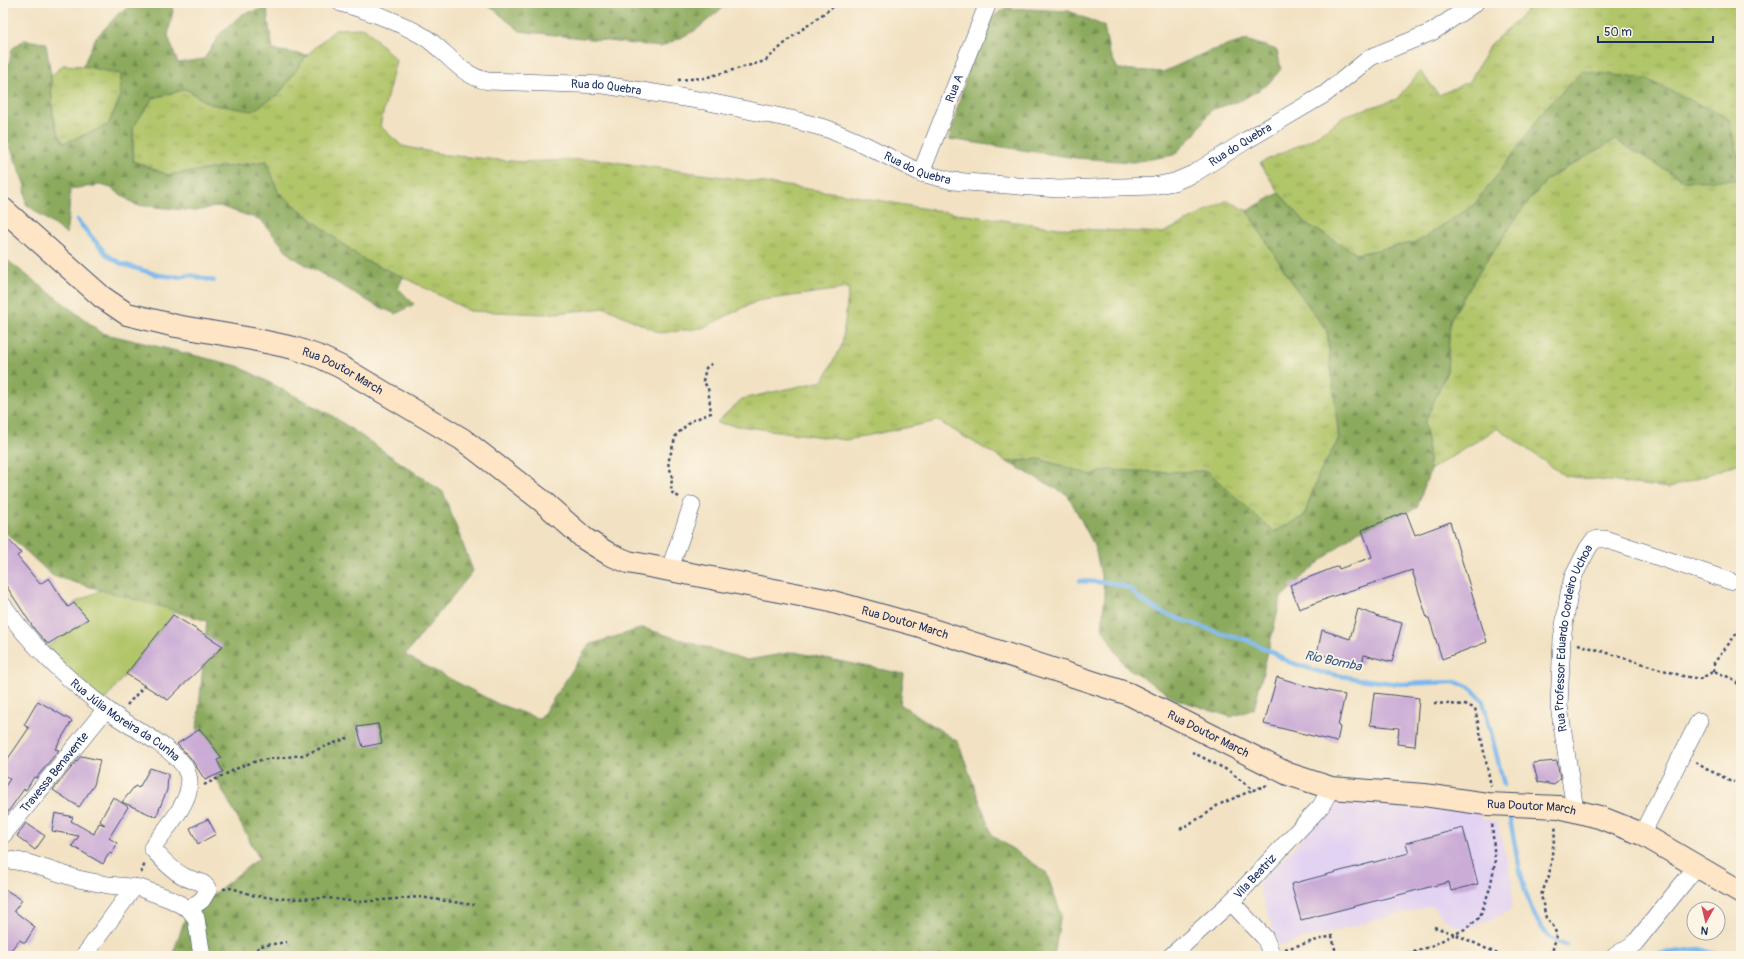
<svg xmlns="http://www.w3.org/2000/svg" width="1744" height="959" viewBox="0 0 1744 959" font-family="Pangolin,sans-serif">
	<defs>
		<pattern id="grass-tufts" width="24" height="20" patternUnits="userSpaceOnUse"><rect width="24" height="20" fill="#b1c569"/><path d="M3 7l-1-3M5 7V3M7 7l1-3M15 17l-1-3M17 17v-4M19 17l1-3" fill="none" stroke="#8fa05a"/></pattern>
		<pattern id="forest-firs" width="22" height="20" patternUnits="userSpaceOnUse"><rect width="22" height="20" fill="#8caa5d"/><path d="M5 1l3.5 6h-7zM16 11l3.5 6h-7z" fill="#728b50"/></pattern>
	</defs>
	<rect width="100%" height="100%" fill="#fcf5e5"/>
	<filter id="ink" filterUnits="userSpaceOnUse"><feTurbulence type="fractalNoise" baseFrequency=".025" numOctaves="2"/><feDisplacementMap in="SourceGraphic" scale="8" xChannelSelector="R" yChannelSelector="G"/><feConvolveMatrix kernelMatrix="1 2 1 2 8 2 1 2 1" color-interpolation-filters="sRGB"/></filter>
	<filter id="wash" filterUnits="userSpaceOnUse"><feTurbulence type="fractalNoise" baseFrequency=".012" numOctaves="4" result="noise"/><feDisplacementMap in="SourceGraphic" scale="16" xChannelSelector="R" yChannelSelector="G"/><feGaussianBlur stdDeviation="0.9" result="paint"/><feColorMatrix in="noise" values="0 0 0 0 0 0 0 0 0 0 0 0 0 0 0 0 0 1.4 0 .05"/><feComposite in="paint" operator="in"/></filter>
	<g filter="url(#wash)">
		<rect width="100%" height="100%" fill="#f2e2c3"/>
		<!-- built -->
		<polygon fill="#e3d3f2" points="1351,800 1469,808 1480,813 1483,820 1497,821 1512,882 1512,909 1489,921 1465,929 1451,924 1431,906 1282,945 1278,944 1258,885 1336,804"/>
		<!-- grass -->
		<g fill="url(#grass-tufts)" stroke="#667a64">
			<polygon points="1535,3 1741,3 1741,165 1728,118 1546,107 1515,152 1474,205 1417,242 1357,254 1307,224 1279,193 1260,163 1312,139 1346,115 1397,99 1420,71 1439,95 1470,81 1490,45"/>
			<polygon points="365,28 396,60 380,126 402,146 446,155 521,162 594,159 844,194 938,211 1059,228 1163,233 1228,200 1247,211 1295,287 1327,331 1339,439 1319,474 1304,516 1273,532 1207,471 1160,472 1108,470 1091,475 1039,459 1007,462 938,421 846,440 716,423 742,399 823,381 842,345 849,288 757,301 702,328 660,333 606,308 544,314 470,311 403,277 364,260 331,235 278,192 267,161 168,175 133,161 133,127 153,98 186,89 209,104 279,94 307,55 336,29"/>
			<path d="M63,65L83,66L121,74L120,98L108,125L64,143C51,123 52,99 51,76Z"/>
			<polygon points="1615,139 1685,181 1741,180 1741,464 1740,463 1669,488 1565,476 1498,428 1430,470 1425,422 1447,371 1450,320 1479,272 1521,211 1547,179"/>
		</g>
		<!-- forest -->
		<g fill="url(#forest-firs)" stroke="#546c5e">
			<path d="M135,3H171L173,11L168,36L178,63L204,59L220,34L242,14L267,8L269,27L273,50L307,55L279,94L252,111L209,104L186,89L153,98L133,127V161L168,175L267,161L278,192L331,235L364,260L403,277L398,288L414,304L396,314L375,305L291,256L261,220L219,206L195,211L136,205L111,188L101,185L70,189L69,211L66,234L26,204L25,184L3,129V70L9,64L12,49L24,40L46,43C47,54 50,66 51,77C52,100 50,125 64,143L108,125L120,98L121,74L83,66L95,39L118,14Z"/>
			<polygon points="486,3 728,3 696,30 661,47 520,31"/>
			<polygon points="1006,8 1069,11 1104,26 1109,52 1118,69 1163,72 1207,52 1246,40 1277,50 1281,69 1267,85 1242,100 1211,110 1194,135 1174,155 1133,162 1076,158 949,139 974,47 994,16"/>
			<polygon points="1583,71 1646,79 1728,118 1741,165 1741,180 1685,181 1615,140 1547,179 1521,211 1479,272 1450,320 1447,371 1425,422 1430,470 1417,508 1355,533 1305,574 1281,598 1254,709 1231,717 1176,699 1125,666 1102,628 1105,594 1095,547 1068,495 1007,462 1039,459 1091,475 1108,470 1160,472 1207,471 1274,532 1304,516 1319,474 1339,439 1327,331 1295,287 1247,211 1279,193 1307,224 1357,254 1417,242 1474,205 1515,152 1546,107"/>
			<polygon points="3,257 102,333 238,366 331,415 443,492 473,571 405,655 498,704 540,719 589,645 643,628 747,660 794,652 904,674 900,704 958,742 992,835 1046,872 1061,914 1054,956 172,956 186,916 259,858 196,741 207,621 53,576 3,530"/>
		</g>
		<!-- garden -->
		<polygon fill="#b1c569" stroke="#667a64" points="101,590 176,611 101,705 47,647 88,619 74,603"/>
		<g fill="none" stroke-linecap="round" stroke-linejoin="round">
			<!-- stream -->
			<g stroke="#7ab8ed" stroke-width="4.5">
				<polyline points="77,220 108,256 122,264 158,275 176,277 191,275 214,281"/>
				<polyline points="1080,581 1113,583 1129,588 1140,599 1163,613 1220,633 1247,640 1274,653 1289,662 1320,672 1358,679 1400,684 1456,682 1472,689 1483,701 1504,785"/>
				<path d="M1509,815C1517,850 1523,913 1550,937C1554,941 1561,943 1566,945"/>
				<polyline points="1636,953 1656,954 1700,949 1721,956"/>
			</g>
		</g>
		<g id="blocks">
			<!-- building -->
			<g fill="#cbacd6">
				<polygon points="1406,512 1415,535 1450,522 1487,642 1442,659 1429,618 1427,618 1412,570 1325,599 1326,599 1299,609 1290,585 1338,566 1339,569 1372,557 1362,530"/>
				<polygon points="3,534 21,553 17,556 40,584 49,578 68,607 74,603 88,619 48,644 35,630 3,581"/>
				<polygon points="1358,609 1375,615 1375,616 1402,623 1392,662 1364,655 1362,665 1344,662 1344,660 1317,654 1322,630 1350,639"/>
				<polygon points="173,615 223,646 168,700 126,674"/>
				<polygon points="1277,677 1306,686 1345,695 1338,726 1340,727 1337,742 1264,724"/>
				<polygon points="1374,693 1419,698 1415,746 1397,744 1399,728 1370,725"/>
				<polygon points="38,701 72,721 55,749 59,750 36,778 34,777 26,790 24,789 3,819 3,789 10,779 3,774 3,766 29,728 24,725"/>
				<polygon points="378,724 382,743 363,747 357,727"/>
				<polygon points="200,729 222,758 217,760 223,772 205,780 190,757 177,744"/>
				<polygon points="81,756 100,760 94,785 79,807 53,790"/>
				<polygon points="1557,761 1560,778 1554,785 1538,782 1533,763"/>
				<polygon points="150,768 168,774 167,790 156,817 122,802 135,786 139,788"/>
				<polygon points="113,797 128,807 109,838 117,843 112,854 109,853 103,864 72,846 79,836 52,831 55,813 73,817 71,821 94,834 99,823 105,825 100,821"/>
				<polygon points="208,819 216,834 198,844 190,828"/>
				<polygon points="26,823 45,836 35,850 17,836"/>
				<polygon points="1463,828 1478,884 1451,891 1449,882 1301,920 1291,884 1409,853 1406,843"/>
				<polygon points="3,888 22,900 14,911 35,927 25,943 19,940 6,956 3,956"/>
			</g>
		</g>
	</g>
	<g filter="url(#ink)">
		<use href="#blocks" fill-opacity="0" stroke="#3b4a6d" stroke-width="1"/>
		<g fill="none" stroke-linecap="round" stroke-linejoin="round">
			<!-- minor casing -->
			<g stroke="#3b4a6d" stroke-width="18">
				<g id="minor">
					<path id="s1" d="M341,3C370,11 397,21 423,36C446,50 460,76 488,81L604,85L704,101L791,119L828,129L863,144L921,173L953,181L1058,189L1153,186L1174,182L1193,174L1247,140L1325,94L1371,57L1432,32L1475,3"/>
					<path id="s2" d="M921,173L988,3"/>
					<polyline points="669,571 692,505"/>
					<path id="s3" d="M3,605C32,647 70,682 110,712C133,729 160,740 180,761C186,767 190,777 189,786C188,805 163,832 152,848C162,859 171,870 185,877C193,882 204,879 208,890L202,900L189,909"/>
					<path id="s4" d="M1575,810L1559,706L1562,639L1569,593L1573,577L1588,548L1593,541L1598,539H1605L1730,581"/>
					<polyline points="1642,834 1699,721"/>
					<path id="s5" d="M3,835L106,709"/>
					<polyline points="3,859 28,863 78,879 108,885 140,888 170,899 189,909 196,918 202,956"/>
					<polyline points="1231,902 1265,938 1271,953"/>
					<polyline points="84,956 134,887"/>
					<path id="s6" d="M1171,956L1231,902L1321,806L1331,788"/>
					<polyline points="1615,956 1635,943 1697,866"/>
				</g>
			</g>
			<!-- secondary casing -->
			<g stroke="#3b4a6d" stroke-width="24">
				<g id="secondary">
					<path id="s7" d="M3,209L102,297L127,314L176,326L252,339L294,348L320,357L341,367L462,439L541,500L585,539L609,554L628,562L826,600L920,626L1129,694L1288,774L1331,788L1424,795L1487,804L1559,807L1599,817L1642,834L1741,892"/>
				</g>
			</g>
			<!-- path -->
			<g stroke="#3b4a6d" stroke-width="2.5" stroke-dasharray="3 3" stroke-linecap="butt">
				<polyline points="678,80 704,78 765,61 792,37 838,3"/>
				<polyline points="679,497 671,492 672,475 668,463 676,435 691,421 711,413 708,388 703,381 706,368 714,362"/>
				<polyline points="1578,644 1683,676 1700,679 1714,671 1733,679 1741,687"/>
				<polyline points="1714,671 1714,663 1741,628"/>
				<polyline points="1434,703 1464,705 1475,708 1491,786"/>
				<polyline points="127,705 144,686"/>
				<polyline points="1192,752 1229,771 1253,790 1268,785"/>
				<polyline points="1696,762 1706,769 1734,782"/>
				<polyline points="204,785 244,765 261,760 303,755 350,737"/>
				<polyline points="1180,829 1205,815 1218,805 1253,790"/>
				<polyline points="141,873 145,863"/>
				<polyline points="223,889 232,888 255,896 288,899 328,898 358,902 419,897 474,905"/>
				<polyline points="1434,927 1455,934 1502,956"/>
				<polyline points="1285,949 1332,936 1336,953 1334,956"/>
				<polyline points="1415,952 1422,956"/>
				<polyline points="223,956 239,956"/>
				<polyline points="247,956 251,955 260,946 287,942"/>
				<polyline points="1402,956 1429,947 1465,929 1480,917 1490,888 1495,863 1492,822"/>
				<polyline points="1553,956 1553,948 1557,935 1553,926 1546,918 1541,895 1549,876 1556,825"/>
			</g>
			<!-- minor -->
			<use href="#minor" stroke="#fff" stroke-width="17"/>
			<!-- secondary -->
			<use href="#secondary" stroke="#fde5c5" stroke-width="22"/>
		</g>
	</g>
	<g text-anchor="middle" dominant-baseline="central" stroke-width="3.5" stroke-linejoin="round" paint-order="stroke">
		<!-- street labels -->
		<g font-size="12" fill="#1b2f5e" stroke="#fcf5e5">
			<text stroke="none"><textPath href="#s1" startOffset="287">Rua do Quebra</textPath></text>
			<text stroke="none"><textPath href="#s2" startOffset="91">Rua A</textPath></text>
			<text stroke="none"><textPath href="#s1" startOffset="947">Rua do Quebra</textPath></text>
			<text stroke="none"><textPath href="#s1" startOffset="611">Rua do Quebra</textPath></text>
			<text stroke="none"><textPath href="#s7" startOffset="387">Rua Doutor March</textPath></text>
			<text stroke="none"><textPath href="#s7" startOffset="1016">Rua Doutor March</textPath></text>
			<text stroke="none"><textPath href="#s4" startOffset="175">Rua Professor Eduardo Cordeiro Uchoa</textPath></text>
			<text stroke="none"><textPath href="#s3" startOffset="169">Rua Júlia Moreira da Cunha</textPath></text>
			<text stroke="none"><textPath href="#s7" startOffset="1340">Rua Doutor March</textPath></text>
			<text stroke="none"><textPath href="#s5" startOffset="81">Travessa Benavente</textPath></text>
			<text stroke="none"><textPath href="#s7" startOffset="1676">Rua Doutor March</textPath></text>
			<text stroke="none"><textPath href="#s6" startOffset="116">Vila Beatriz</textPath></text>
		</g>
		<!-- water labels -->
		<g font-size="13" font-style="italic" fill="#385889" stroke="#fcf5e5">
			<text transform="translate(1333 661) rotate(12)">Rio Bomba</text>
		</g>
	</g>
	<!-- margin -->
	<rect width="1744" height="959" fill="none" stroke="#fcf5e5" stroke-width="16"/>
	<!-- north arrow -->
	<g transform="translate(1706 921) rotate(188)"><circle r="19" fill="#fcf5e5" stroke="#a2a6af"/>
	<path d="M0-3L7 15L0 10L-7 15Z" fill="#d1495b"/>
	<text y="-6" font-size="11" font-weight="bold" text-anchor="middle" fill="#1b2f5e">N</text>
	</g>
	<!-- scale -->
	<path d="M1598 36v6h115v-6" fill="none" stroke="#1b2f5e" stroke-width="2"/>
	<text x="1604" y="36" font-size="12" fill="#1b2f5e" stroke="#fcf5e5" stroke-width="3" paint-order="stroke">50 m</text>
</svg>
